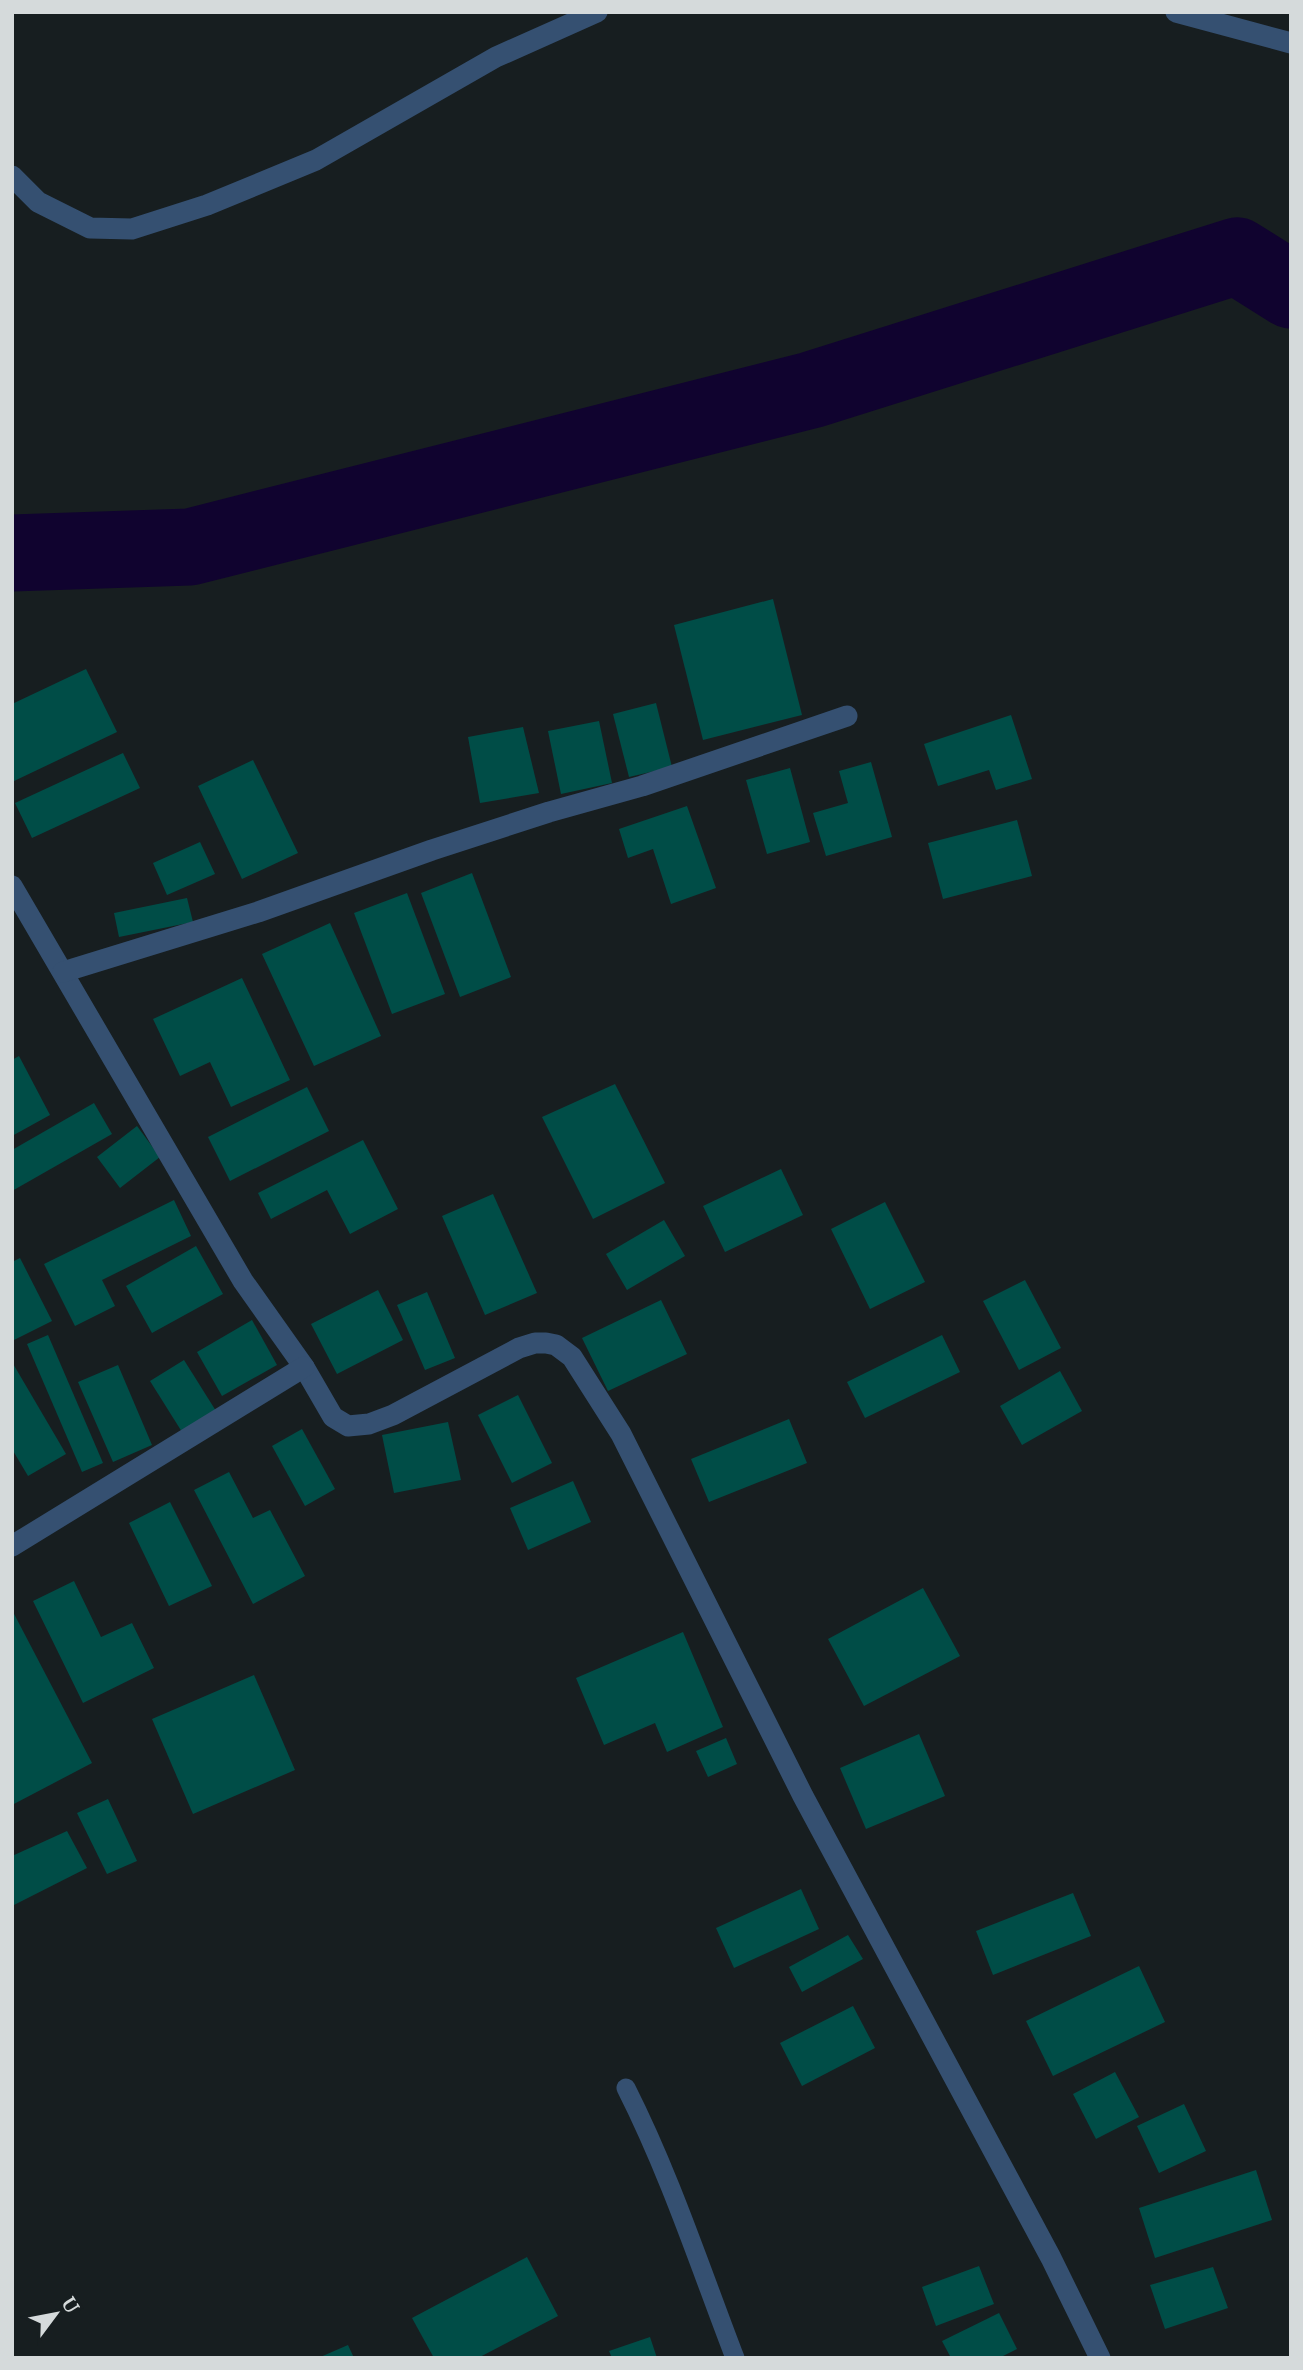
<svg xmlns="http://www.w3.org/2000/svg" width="1303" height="2370" viewBox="0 0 1303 2370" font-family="Merriweather,serif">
	<rect width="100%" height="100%" fill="#171e20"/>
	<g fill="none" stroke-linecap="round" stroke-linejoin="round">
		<!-- river -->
		<polyline stroke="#10032f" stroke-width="77" points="12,553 190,547 811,390 1237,256 1291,290"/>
	</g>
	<!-- building -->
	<g fill="#004d47">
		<polygon points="773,599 802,715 703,740 674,625"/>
		<polygon points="86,669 117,732 12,782 12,704"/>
		<polygon points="656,703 672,767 629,777 613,714"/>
		<polygon points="1011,715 1032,779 996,790 989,770 938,786 924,744"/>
		<polygon points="599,721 612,783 561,794 548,731"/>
		<polygon points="523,727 539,793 480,803 468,737"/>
		<polygon points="123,753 140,788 32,838 15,803"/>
		<polygon points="253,760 298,853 242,879 198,786"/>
		<polygon points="871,762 892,837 826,856 813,813 848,803 839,771"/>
		<polygon points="790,768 810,842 767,854 746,780"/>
		<polygon points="687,806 716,888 671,904 653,849 628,858 619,829"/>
		<polygon points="1017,820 1032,876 943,899 928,843"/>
		<polygon points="200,842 215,874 167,895 153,863"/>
		<polygon points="472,873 511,977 460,997 421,893"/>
		<polygon points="407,893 445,994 392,1014 354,913"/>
		<polygon points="187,898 193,922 119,937 114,913"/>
		<polygon points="330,923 381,1036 314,1066 262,954"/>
		<polygon points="242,978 290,1080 231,1107 210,1062 180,1076 153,1019"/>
		<polygon points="19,1056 50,1115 12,1136 12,1060"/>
		<polygon points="615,1084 665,1183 593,1219 542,1117"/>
		<polygon points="307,1087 329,1131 230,1181 208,1137"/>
		<polygon points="94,1103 112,1134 12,1191 12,1150"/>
		<polygon points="137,1126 160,1157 120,1188 97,1157"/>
		<polygon points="363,1140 398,1209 350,1234 327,1190 271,1219 258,1193"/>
		<polygon points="781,1169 803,1215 725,1252 703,1206"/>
		<polygon points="493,1194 537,1293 485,1315 442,1216"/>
		<polygon points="174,1200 191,1236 102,1280 115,1306 75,1326 44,1264"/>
		<polygon points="885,1202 925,1282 870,1309 831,1229"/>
		<polygon points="664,1220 685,1256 627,1290 606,1254"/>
		<polygon points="196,1246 223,1294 152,1333 126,1286"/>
		<polygon points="20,1258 52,1321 12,1341 12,1262"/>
		<polygon points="1025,1280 1061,1348 1019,1370 983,1301"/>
		<polygon points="378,1290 403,1340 337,1374 311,1324"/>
		<polygon points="427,1292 455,1358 425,1370 397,1305"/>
		<polygon points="661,1300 687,1354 608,1391 582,1338"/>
		<polygon points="252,1320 277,1365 222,1396 197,1352"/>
		<polygon points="48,1335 103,1463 82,1472 27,1344"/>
		<polygon points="942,1335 960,1372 865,1418 847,1382"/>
		<polygon points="184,1360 216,1411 182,1432 150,1381"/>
		<polygon points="12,1362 66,1454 28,1476 12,1449"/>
		<polygon points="118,1365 152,1445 113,1462 78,1382"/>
		<polygon points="1060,1371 1082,1411 1022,1445 1000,1406"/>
		<polygon points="518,1395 552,1463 512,1483 478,1415"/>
		<polygon points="789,1419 807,1463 709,1502 691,1459"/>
		<polygon points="448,1422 461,1480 394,1493 382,1435"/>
		<polygon points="302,1429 335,1489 305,1506 272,1446"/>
		<polygon points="229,1472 253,1518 270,1510 305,1576 253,1604 194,1490"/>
		<polygon points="573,1481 591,1522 528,1550 510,1508"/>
		<polygon points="170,1502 212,1586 169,1606 129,1523"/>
		<polygon points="74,1581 101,1637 132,1623 154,1668 83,1703 33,1601"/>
		<polygon points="923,1588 960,1656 864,1706 828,1639"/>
		<polygon points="12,1610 92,1763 12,1805"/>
		<polygon points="683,1632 723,1727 667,1752 655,1723 604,1745 576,1678"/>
		<polygon points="254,1675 295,1770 193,1814 152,1719"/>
		<polygon points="919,1734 945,1796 866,1829 840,1768"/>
		<polygon points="726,1738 737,1764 708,1777 696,1751"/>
		<polygon points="108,1799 137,1861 107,1874 77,1813"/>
		<polygon points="67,1831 87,1868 12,1906 12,1856"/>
		<polygon points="801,1889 819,1929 734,1968 716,1928"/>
		<polygon points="1073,1893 1091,1936 993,1975 976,1931"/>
		<polygon points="848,1935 863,1959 802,1992 789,1967"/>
		<polygon points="1139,1966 1165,2022 1053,2076 1026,2021"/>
		<polygon points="853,2006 875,2048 802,2086 780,2043"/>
		<polygon points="1115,2072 1139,2117 1096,2139 1073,2094"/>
		<polygon points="1184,2104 1206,2151 1159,2173 1137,2126"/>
		<polygon points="1256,2170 1272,2220 1155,2258 1139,2208"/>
		<polygon points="527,2257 558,2316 478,2358 434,2358 412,2318"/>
		<polygon points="979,2266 994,2304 936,2326 922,2287"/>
		<polygon points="1213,2267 1228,2308 1165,2329 1150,2285"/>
		<polygon points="999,2313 1017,2349 999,2358 951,2358 942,2341"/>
		<polygon points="650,2337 657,2358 612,2358 609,2351"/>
		<polygon points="348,2345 354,2358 318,2358"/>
	</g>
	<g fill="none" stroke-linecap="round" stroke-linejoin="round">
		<!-- lane -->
		<path stroke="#355071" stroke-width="19" d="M626,2088C670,2175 700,2267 735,2358"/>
		<!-- street -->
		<g stroke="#355071" stroke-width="21">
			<polyline points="1176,12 1291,43"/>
			<polyline points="12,176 38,202 90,228 132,229 207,205 316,160 496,57 597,12"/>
			<polyline points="12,886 243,1281 304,1367 333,1417 348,1426 369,1424 393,1415 519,1348 535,1343 546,1343 556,1345 572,1357 621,1434 803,1796 1051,2258 1100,2358"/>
			<polyline points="63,972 258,912 432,850 549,812 642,786 847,716"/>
			<polyline points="12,1546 304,1367"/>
		</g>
	</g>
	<!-- border -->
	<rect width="1303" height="2370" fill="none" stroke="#d5dadb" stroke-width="28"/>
	<!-- north arrow -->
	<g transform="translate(56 2314) rotate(58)" stroke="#171e20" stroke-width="5" paint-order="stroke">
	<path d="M0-5L12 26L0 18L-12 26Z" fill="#d5dadb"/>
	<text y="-10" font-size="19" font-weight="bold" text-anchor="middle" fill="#d5dadb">U</text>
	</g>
</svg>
